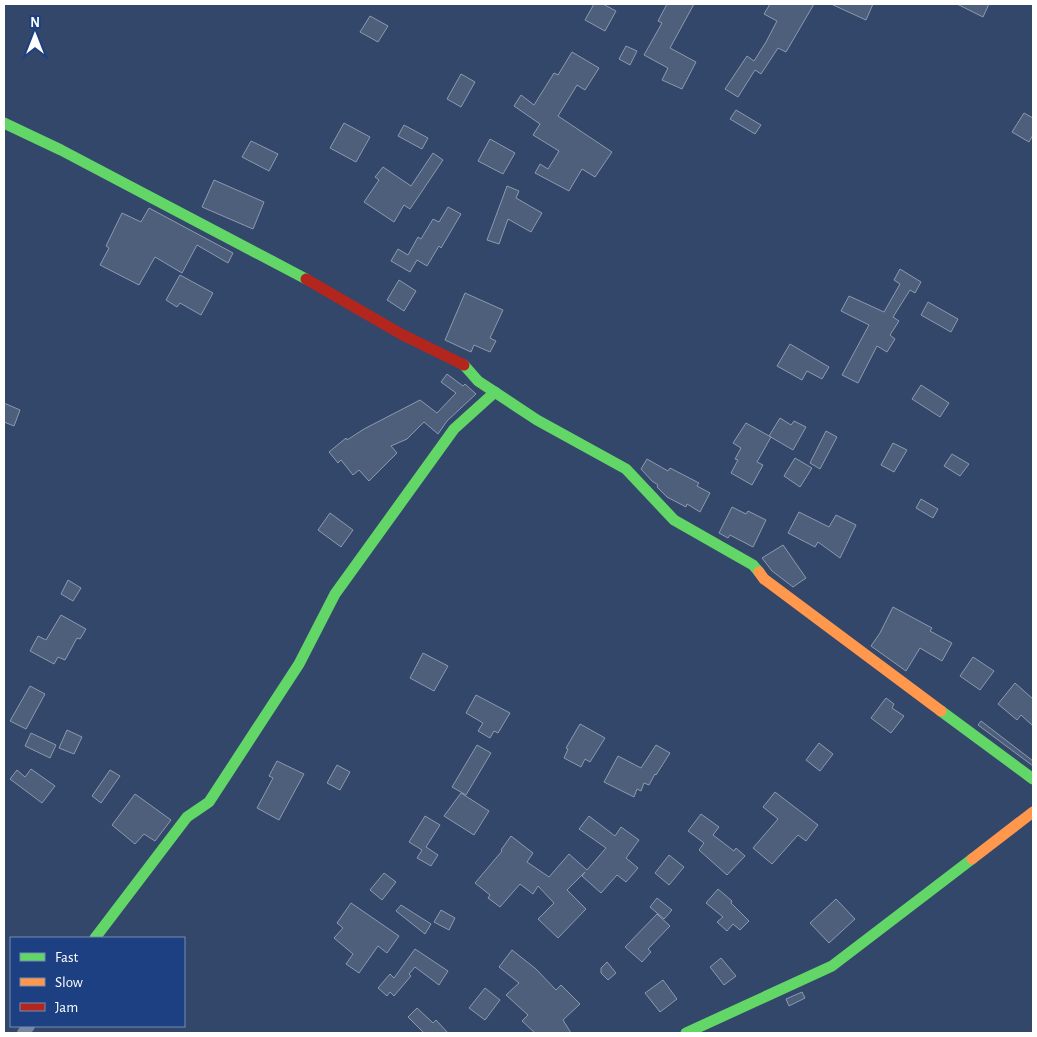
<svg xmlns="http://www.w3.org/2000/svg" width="1037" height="1037" viewBox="0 0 1037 1037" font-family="'Alegreya Sans',sans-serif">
	<rect width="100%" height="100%" fill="#33476b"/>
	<!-- building -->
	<g fill="#4e5f7c" stroke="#8d99af">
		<polygon points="594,4 603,4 616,11 605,31 585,20"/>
		<polygon points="667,4 694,4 670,48 696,62 682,89 662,80 668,68 644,55 662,23 658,21"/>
		<polygon points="770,4 814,4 786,52 778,48 761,74 755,70 738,97 725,89 747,56 754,61 766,42 777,21 764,14"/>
		<polygon points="831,4 873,4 866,20"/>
		<polygon points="957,4 989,4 983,17"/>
		<polygon points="370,16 388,26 378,42 360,32"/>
		<polygon points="626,46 637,51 630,65 619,59"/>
		<polygon points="572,52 599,68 585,90 577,85 558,116 612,152 595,177 582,169 569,191 535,173 540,164 548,169 559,151 533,135 540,124 514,106 521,95 534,105 554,73 558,75"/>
		<polygon points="461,74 475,82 461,107 447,99"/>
		<polygon points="736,110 761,125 755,134 730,119"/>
		<polygon points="1024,113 1033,118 1033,135 1029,142 1012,132"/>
		<polygon points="344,123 370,137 356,162 330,148"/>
		<polygon points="404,125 428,138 422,149 398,136"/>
		<polygon points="490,139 515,153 503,174 478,161"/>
		<polygon points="251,141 278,154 269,171 242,157"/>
		<polygon points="433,153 443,160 410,209 404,205 394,222 364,202 379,180 375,177 383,167 411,186"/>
		<polygon points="214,180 264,202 253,229 202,207"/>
		<polygon points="507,186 519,191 516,198 542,213 531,232 508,219 499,244 487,240"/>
		<polygon points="448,207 461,214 441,248 439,246 427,266 417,260 410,272 391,261 398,249 408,255 418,237 421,239 433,219 439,222"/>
		<polygon points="149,208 233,253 228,263 197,245 182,273 155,257 139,285 100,265 109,248 106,246 122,213 141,222"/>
		<polygon points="900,269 921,282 915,293 910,290 893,317 899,321 890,335 895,339 887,352 877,346 858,383 842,375 869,325 841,311 849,296 884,312 900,284 894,280"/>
		<polygon points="180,275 213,293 201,315 180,303 177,307 166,300"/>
		<polygon points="399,280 416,291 404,311 387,300"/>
		<polygon points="465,293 503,310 490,338 496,341 490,352 474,345 471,352 445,340"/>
		<polygon points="928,302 958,319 951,332 921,315"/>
		<polygon points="790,344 829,367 822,379 807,371 802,380 777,366"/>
		<polygon points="447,374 463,386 465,384 476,394 447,421 438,434 424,422 407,439 391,446 397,453 369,481 359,470 353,475 341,460 338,463 329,452 346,438 347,440 364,429 420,400 437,413 456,393 441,382"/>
		<polygon points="921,385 949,403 940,417 912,399"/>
		<polygon points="4,403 20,410 14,426 4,422"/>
		<polygon points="780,418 791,425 794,421 806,427 793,450 769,436"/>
		<polygon points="746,423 771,437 757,462 763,465 752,485 731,473 738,460 735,459 741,448 733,443"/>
		<polygon points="826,431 837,437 820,469 810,463"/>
		<polygon points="893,443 907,450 894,472 881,465"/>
		<polygon points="952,454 969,464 960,476 944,466"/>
		<polygon points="795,458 812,468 800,487 784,476"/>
		<polygon points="647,459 668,471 670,468 699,483 697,486 710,493 700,512 687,504 686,507 667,497 657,487 658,485 652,481 641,469"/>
		<polygon points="921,499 938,509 933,518 916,508"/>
		<polygon points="732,507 746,514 748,511 766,520 753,547 730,535 728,538 719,533"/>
		<polygon points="799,512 829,527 836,515 856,525 840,558 818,542 815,547 788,533"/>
		<polygon points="330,513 353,530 341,547 318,530"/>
		<polygon points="783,545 806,578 793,587 772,571 762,558"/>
		<polygon points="68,580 81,588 73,601 61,594"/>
		<polygon points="893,607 932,628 930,631 952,643 942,661 920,648 906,671 871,646 880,633"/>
		<polygon points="61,615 86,629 80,639 77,638 65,660 58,657 54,664 30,651 38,636 46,640"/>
		<polygon points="423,653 448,666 434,691 410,678"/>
		<polygon points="973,657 994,671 980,690 960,676"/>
		<polygon points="1015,683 1033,699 1033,726 1021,715 1017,720 998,704"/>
		<polygon points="30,686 45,694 26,729 10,721"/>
		<polygon points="476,695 510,713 498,733 494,731 490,738 478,731 483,723 466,713"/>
		<polygon points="886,698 894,704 892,708 904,716 891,733 871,718"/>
		<polygon points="981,721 1033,761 1033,766 978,725"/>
		<polygon points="580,724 605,738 590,762 585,759 581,767 564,758 568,749 566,748"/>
		<polygon points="67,730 82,737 74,754 59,748"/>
		<polygon points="31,733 56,745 50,758 25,746"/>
		<polygon points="819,743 833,754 820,771 806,760"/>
		<polygon points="477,745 491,753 466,795 452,787"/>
		<polygon points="656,745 670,753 656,775 655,774 649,785 644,783 641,791 637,789 634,797 604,782 618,756 641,768"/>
		<polygon points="277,761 304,774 279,820 257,808 273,778 269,776"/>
		<polygon points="337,765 350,772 340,790 327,783"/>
		<polygon points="31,769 55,786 42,803 10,779 17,770 25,777"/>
		<polygon points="110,770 120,776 101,803 92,796"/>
		<polygon points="775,792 818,825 806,841 798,835 772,864 753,848 778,819 763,807"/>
		<polygon points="461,793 489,811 474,835 444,816"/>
		<polygon points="135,794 171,820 155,841 144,834 135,844 112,825"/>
		<polygon points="701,814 719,827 713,835 734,851 736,848 745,856 727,875 699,850 704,843 688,831"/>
		<polygon points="425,816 440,825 426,847 438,855 431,866 417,858 422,850 409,842"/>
		<polygon points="589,816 615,836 621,827 639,840 626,858 638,868 626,882 617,875 601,893 582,876 585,872 567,890 586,909 558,938 538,919 554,903 538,886 533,894 520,884 500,907 488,898 490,895 475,883 502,851 501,850 511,836 533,853 527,862 549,877 569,854 587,870 606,848 579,829"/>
		<polygon points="669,855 684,867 669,885 655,873"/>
		<polygon points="384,873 396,882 382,900 370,890"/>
		<polygon points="718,889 732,901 731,903 749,921 740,930 733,924 727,931 717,922 723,917 706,903"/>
		<polygon points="657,898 672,910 664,919 650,907"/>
		<polygon points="836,899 855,919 829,943 810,923"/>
		<polygon points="351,903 399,936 387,953 378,946 359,973 346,964 353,954 334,938 343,928 337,923"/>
		<polygon points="401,905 431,924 425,934 396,911"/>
		<polygon points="441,910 455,918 449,930 434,922"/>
		<polygon points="657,914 670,926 648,949 651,952 642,962 625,947"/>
		<polygon points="415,949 448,971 439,985 415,967 409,974 411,976 394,996 390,992 387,996 378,988 390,974 394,978"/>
		<polygon points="512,950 536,969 556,990 561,985 580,1004 563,1020 571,1033 535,1033 522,1021 528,1015 506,995 519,983 499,967"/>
		<polygon points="721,958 736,976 724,985 710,967"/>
		<polygon points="607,962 616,973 608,980 601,973 601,968"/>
		<polygon points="663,980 677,999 660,1012 645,993"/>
		<polygon points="485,988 500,1000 485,1020 469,1008"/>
		<polygon points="802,992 805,998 789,1006 786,999"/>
		<polygon points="417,1008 433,1023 436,1020 448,1033 422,1033 423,1032 408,1017"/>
	</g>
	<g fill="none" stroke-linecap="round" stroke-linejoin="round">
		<!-- street -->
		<polyline stroke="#7988a1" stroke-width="12" points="23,1033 29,1026"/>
		<!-- fast -->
		<g stroke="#63d668" stroke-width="11">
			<polyline points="4,123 61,150 306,279"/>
			<polyline points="464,365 478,381 537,420 626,469 674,520 753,565 759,572"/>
			<polyline points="941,711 1033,779"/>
			<polyline points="95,938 187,817 209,802 299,664 335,594 454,429 495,392"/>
			<polyline points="686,1033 832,966 972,859"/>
		</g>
		<!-- slow -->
		<g stroke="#ff974d" stroke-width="11">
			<polyline points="759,572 764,579 941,711"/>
			<polyline points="972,859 1033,812"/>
		</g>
		<!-- jam -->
		<polyline stroke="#b3261e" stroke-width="11" points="306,279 401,334 464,365"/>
	</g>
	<!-- border -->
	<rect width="1037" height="1037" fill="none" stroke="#ffffff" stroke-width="10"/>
	<!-- legend -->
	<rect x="10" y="937" width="175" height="90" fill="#1c4082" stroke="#778cb4"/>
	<rect x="20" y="953" width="25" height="8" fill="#63d668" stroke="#778cb4"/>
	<text x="55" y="962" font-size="15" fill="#ffffff">Fast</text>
	<rect x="20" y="978" width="25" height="8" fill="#ff974d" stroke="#778cb4"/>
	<text x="55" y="987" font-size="15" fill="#ffffff">Slow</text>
	<rect x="20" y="1003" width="25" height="8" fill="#b3261e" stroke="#778cb4"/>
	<text x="55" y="1012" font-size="15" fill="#ffffff">Jam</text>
	<!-- north arrow -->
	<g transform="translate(35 35)" stroke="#1c4082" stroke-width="4" paint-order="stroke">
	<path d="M0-4L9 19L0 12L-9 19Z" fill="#ffffff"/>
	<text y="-8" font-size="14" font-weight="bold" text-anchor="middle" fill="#ffffff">N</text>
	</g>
</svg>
